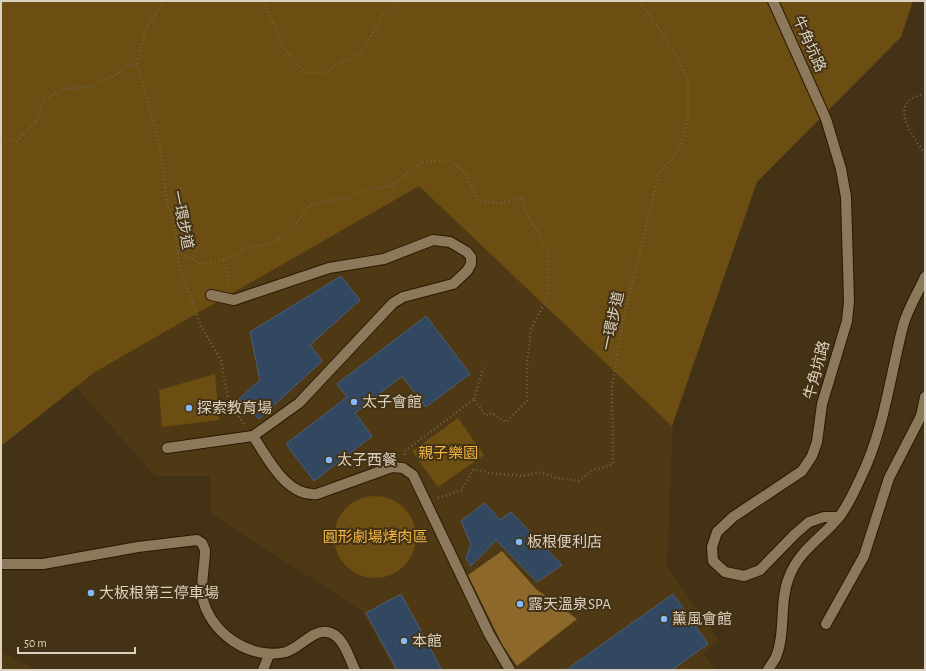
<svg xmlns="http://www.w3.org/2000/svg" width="926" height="671" viewBox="0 0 926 671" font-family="'Alegreya Sans','Noto Sans TC',sans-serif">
	<rect width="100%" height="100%" fill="#433215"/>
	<!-- built -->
	<g fill="#4e3914">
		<polygon points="1,1 678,294 667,566 719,641 703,653 716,670 394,670 362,611 210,513 210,476 155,476 1,302"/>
		<polygon points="1,652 39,670 1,670"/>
	</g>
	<!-- green -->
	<g fill="#6d4e12">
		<polygon points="1,1 913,1 901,37 757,182 672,426 419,186 95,372 1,446"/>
		<polygon points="215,374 219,420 162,427 159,390"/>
		<polygon points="458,418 484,455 438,487 412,451"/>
		<circle cx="375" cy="537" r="41"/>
	</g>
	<!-- water -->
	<polygon fill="#8c692a" points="502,551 536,589 577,619 517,666 503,646 468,575"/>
	<!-- building -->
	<g fill="#324760" stroke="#4a5f79">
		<polygon points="341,276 360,300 310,345 322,361 259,419 239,399 260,380 250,332"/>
		<polygon points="426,316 470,374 426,407 402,376 355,413 372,436 314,481 286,444 347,397 337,384"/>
		<polygon points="485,503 500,520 511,512 562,565 537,582 496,540 471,566 466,558 471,544 461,521"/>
		<polygon points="401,594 442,670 397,670 366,613"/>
		<polygon points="673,594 708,644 672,670 566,670"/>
	</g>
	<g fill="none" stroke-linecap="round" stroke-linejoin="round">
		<!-- minor casing -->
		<g stroke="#291900" stroke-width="12">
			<g id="minor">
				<polyline points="773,1 826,119 841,169 846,197 849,301 847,321 822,404 817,442 812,456 802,471 733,517 717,532 712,547 713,561 725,572 744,576 760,570 795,534 809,522 824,517 839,517"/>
				<path d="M253,436C268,458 286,497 317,494L392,467L403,468L413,475L489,634L510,670"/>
				<polyline points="167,448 253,436 299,403 393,303 403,297 453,284 467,271 471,264 471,257 467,252 450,242 433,240 384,259 329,268 234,300 211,295"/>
				<path d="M1,564H43L138,547L197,540L202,543L205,550C205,563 201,583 202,595C208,632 250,661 286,652C300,648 312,630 327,632C343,634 349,658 355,670"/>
				<polyline points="826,624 864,556 889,478 921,416 925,397"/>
				<polyline points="263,670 269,655"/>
				<path d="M768,670C770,666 774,661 776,657C786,632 779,602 789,577C799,550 822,538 839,517C848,506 855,490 861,477C884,430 890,377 903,326C908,308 918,293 925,277"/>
			</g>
		</g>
		<!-- path -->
		<g stroke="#716249" stroke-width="2.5" stroke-dasharray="1 3" stroke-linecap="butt">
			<polyline points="164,1 146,29 137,64 159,141 167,204 175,227 179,265 201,326 221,360 229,403 244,424"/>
			<polyline points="263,1 287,53 306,73 323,73 363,51 382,16 399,1"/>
			<path d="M925,94C885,102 913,134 925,155"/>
			<polyline points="1,137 17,141 35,123 44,99 65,89 91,87 115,75 128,65 137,64"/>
			<polyline points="178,252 202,264 224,260 245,248 273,243 295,226 308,206 325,201 346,198 374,188 392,186 421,162 449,160 466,174 478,201 501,203 522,197 525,210 548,252 547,298 531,329 527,364 527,401 506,422 492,413 486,416 474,399 405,451 404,456"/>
			<polyline points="224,260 230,286"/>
			<polyline points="474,399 484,367"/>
			<polyline points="438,498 462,490 474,469 490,473 523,476 539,472 557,478 578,481 594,470 613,464 612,387 622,325 659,174 680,148 688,117 688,79 667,40 639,1"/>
		</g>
		<!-- minor -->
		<use href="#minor" stroke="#8c795b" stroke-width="10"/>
	</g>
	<!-- markers -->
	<g fill="#86bbfb" stroke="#433215" stroke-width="1.5">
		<circle cx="354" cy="402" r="4"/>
		<circle cx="189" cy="408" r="4"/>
		<circle cx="329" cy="460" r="4"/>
		<circle cx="519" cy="542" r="4"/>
		<circle cx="91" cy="593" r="4"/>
		<circle cx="520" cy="604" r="4"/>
		<circle cx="664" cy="619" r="4"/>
		<circle cx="404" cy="641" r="4"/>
	</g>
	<g text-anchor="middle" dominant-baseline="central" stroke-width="4" stroke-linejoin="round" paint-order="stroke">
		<!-- street labels -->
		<g font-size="15" fill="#dbd1c0" stroke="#433215">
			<text transform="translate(809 44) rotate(66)">牛角坑路</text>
			<text transform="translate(182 220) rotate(79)">一環步道</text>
			<text transform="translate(613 321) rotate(-78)">一環步道</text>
			<text transform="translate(817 370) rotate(-75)">牛角坑路</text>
		</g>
		<!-- poi labels -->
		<g font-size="15" fill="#dbd1c0" stroke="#433215" text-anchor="start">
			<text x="362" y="402">太子會館</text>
			<text x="197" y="408">探索教育場</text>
			<text x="337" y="460">太子西餐</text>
			<text x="527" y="542">板根便利店</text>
			<text x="99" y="593">大板根第三停車場</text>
			<text x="528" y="604">露天溫泉SPA</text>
			<text x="672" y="619">薰風會館</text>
			<text x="412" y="641">本館</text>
		</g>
		<!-- park labels -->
		<g font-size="15" fill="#f1b443" stroke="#433215">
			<text x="448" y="453">親子樂園</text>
			<text x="375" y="537">圓形劇場烤肉區</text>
		</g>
	</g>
	<!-- border -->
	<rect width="926" height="671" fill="none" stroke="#dbd1c0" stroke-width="4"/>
	<!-- scale -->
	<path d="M18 647v6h117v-6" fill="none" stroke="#dbd1c0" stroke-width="2"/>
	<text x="24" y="647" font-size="12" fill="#dbd1c0" stroke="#433215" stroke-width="3" paint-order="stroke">50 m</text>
</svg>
